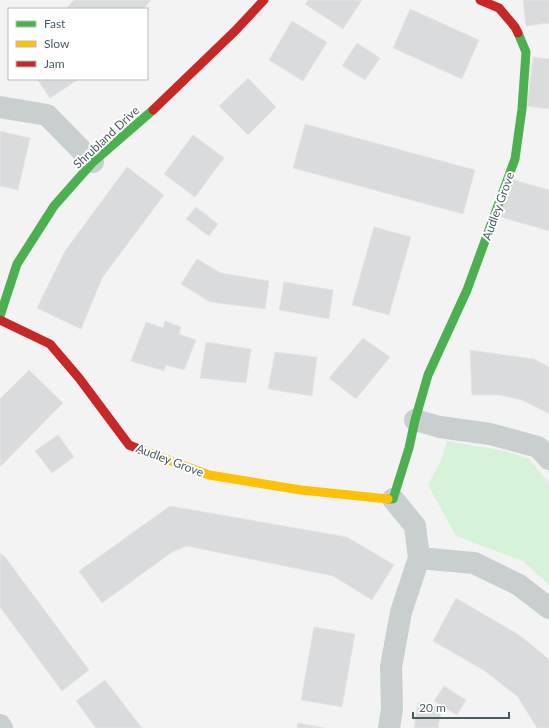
<svg xmlns="http://www.w3.org/2000/svg" width="549" height="728" viewBox="0 0 549 728" font-family="Lato,sans-serif">
	<rect width="100%" height="100%" fill="#f3f3f3"/>
	<!-- green -->
	<polygon fill="#d6f3da" points="447,441 505,451 529,459 549,483 549,585 523,561 456,536 428,485 441,460"/>
	<!-- building -->
	<g fill="#d9dbdc" stroke="#e5e5e6">
		<polygon points="74,0 151,0 143,9 66,9"/>
		<polygon points="308,0 362,0 343,29 305,4"/>
		<polygon points="523,0 549,0 549,23 526,26"/>
		<polygon points="410,9 479,40 462,79 393,48"/>
		<polygon points="292,21 327,42 303,81 269,60"/>
		<polygon points="357,43 380,58 365,80 342,66"/>
		<polygon points="533,57 549,59 549,109 527,106"/>
		<polygon points="248,78 276,107 248,135 219,106"/>
		<polygon points="37,79 79,79 50,98"/>
		<polygon points="305,124 475,170 463,214 293,168"/>
		<polygon points="0,131 30,138 18,190 0,186"/>
		<polygon points="193,135 224,158 195,197 164,174"/>
		<polygon points="127,167 164,195 102,278 81,329 37,308 65,251"/>
		<polygon points="508,178 549,190 549,231 497,216"/>
		<polygon points="196,207 218,224 209,236 186,219"/>
		<polygon points="374,227 411,237 389,315 352,305"/>
		<polygon points="197,259 221,273 269,281 265,309 210,302 181,284"/>
		<polygon points="284,282 333,290 329,319 279,310"/>
		<polygon points="165,321 181,327 179,334 196,340 184,370 166,365 164,371 131,361 146,322 163,328"/>
		<polygon points="363,338 390,357 356,399 329,378"/>
		<polygon points="206,342 251,349 246,383 200,378"/>
		<polygon points="470,350 534,359 549,367 549,414 544,411 522,400 500,395 472,395"/>
		<polygon points="275,352 317,357 312,396 268,389"/>
		<polygon points="29,370 63,403 0,467 0,399"/>
		<polygon points="58,435 74,457 52,473 35,451"/>
		<polygon points="170,506 347,537 394,565 372,600 333,576 187,546 172,552 102,603 79,571"/>
		<polygon points="0,553 5,557 89,670 62,691 0,607"/>
		<polygon points="456,598 519,635 544,655 549,660 549,728 537,728 518,697 485,671 433,641"/>
		<polygon points="314,627 355,634 342,707 301,700"/>
		<polygon points="105,680 142,728 96,728 76,701"/>
		<polygon points="444,686 466,700 457,715 434,701"/>
		<polygon points="418,703 442,707 438,728 414,728"/>
		<polygon points="298,723 325,728 297,728"/>
	</g>
	<g fill="none" stroke-linecap="round" stroke-linejoin="round">
		<!-- street -->
		<g stroke="#c9cecf" stroke-width="22">
			<polyline points="0,107 47,115 93,162"/>
			<polyline points="415,420 440,427 490,434 538,447 549,459"/>
			<polyline points="419,558 474,563 519,585 549,608"/>
			<polyline points="0,725 2,728"/>
			<polyline points="389,728 392,709 391,667 401,612 419,558 415,526 393,499"/>
		</g>
		<!-- fast -->
		<g stroke="#4caf50" stroke-width="9">
			<polyline points="0,316 17,264 54,206 93,162 153,110"/>
			<polyline points="388,499 393,499 409,448 415,420 428,375 467,290 515,159 522,109 526,52 518,33"/>
		</g>
		<!-- slow -->
		<polyline stroke="#ffc107" stroke-width="9" points="144,451 209,475 301,490 388,499"/>
		<!-- jam -->
		<g stroke="#c62828" stroke-width="9">
			<polyline points="480,0 499,8 515,27 518,33"/>
			<polyline points="153,110 235,31 264,0"/>
			<polyline points="0,320 50,344 79,378 129,445 144,451"/>
		</g>
	</g>
	<g text-anchor="middle" dominant-baseline="central" stroke-width="4" stroke-linejoin="round" paint-order="stroke">
		<!-- street labels -->
		<g font-size="12" fill="#485c61" stroke="#fff">
			<text transform="translate(106 137) rotate(-43)">Shrubland Drive</text>
			<text transform="translate(498 206) rotate(-70)">Audley Grove</text>
			<text transform="translate(170 460) rotate(21)">Audley Grove</text>
		</g>
	</g>
	<!-- legend -->
	<rect x="8" y="8" width="140" height="72" fill="#ffffff" stroke="#b6bec0"/>
	<rect x="16" y="21" width="20" height="6" fill="#4caf50" stroke="#b6bec0"/>
	<text x="44" y="28" font-size="12" fill="#485c61">Fast</text>
	<rect x="16" y="41" width="20" height="6" fill="#ffc107" stroke="#b6bec0"/>
	<text x="44" y="48" font-size="12" fill="#485c61">Slow</text>
	<rect x="16" y="61" width="20" height="6" fill="#c62828" stroke="#b6bec0"/>
	<text x="44" y="68" font-size="12" fill="#485c61">Jam</text>
	<!-- scale -->
	<path d="M413 712v6h96v-6" fill="none" stroke="#485c61" stroke-width="2"/>
	<text x="419" y="712" font-size="12" fill="#485c61" stroke="#ffffff" stroke-width="3" paint-order="stroke">20 m</text>
</svg>
